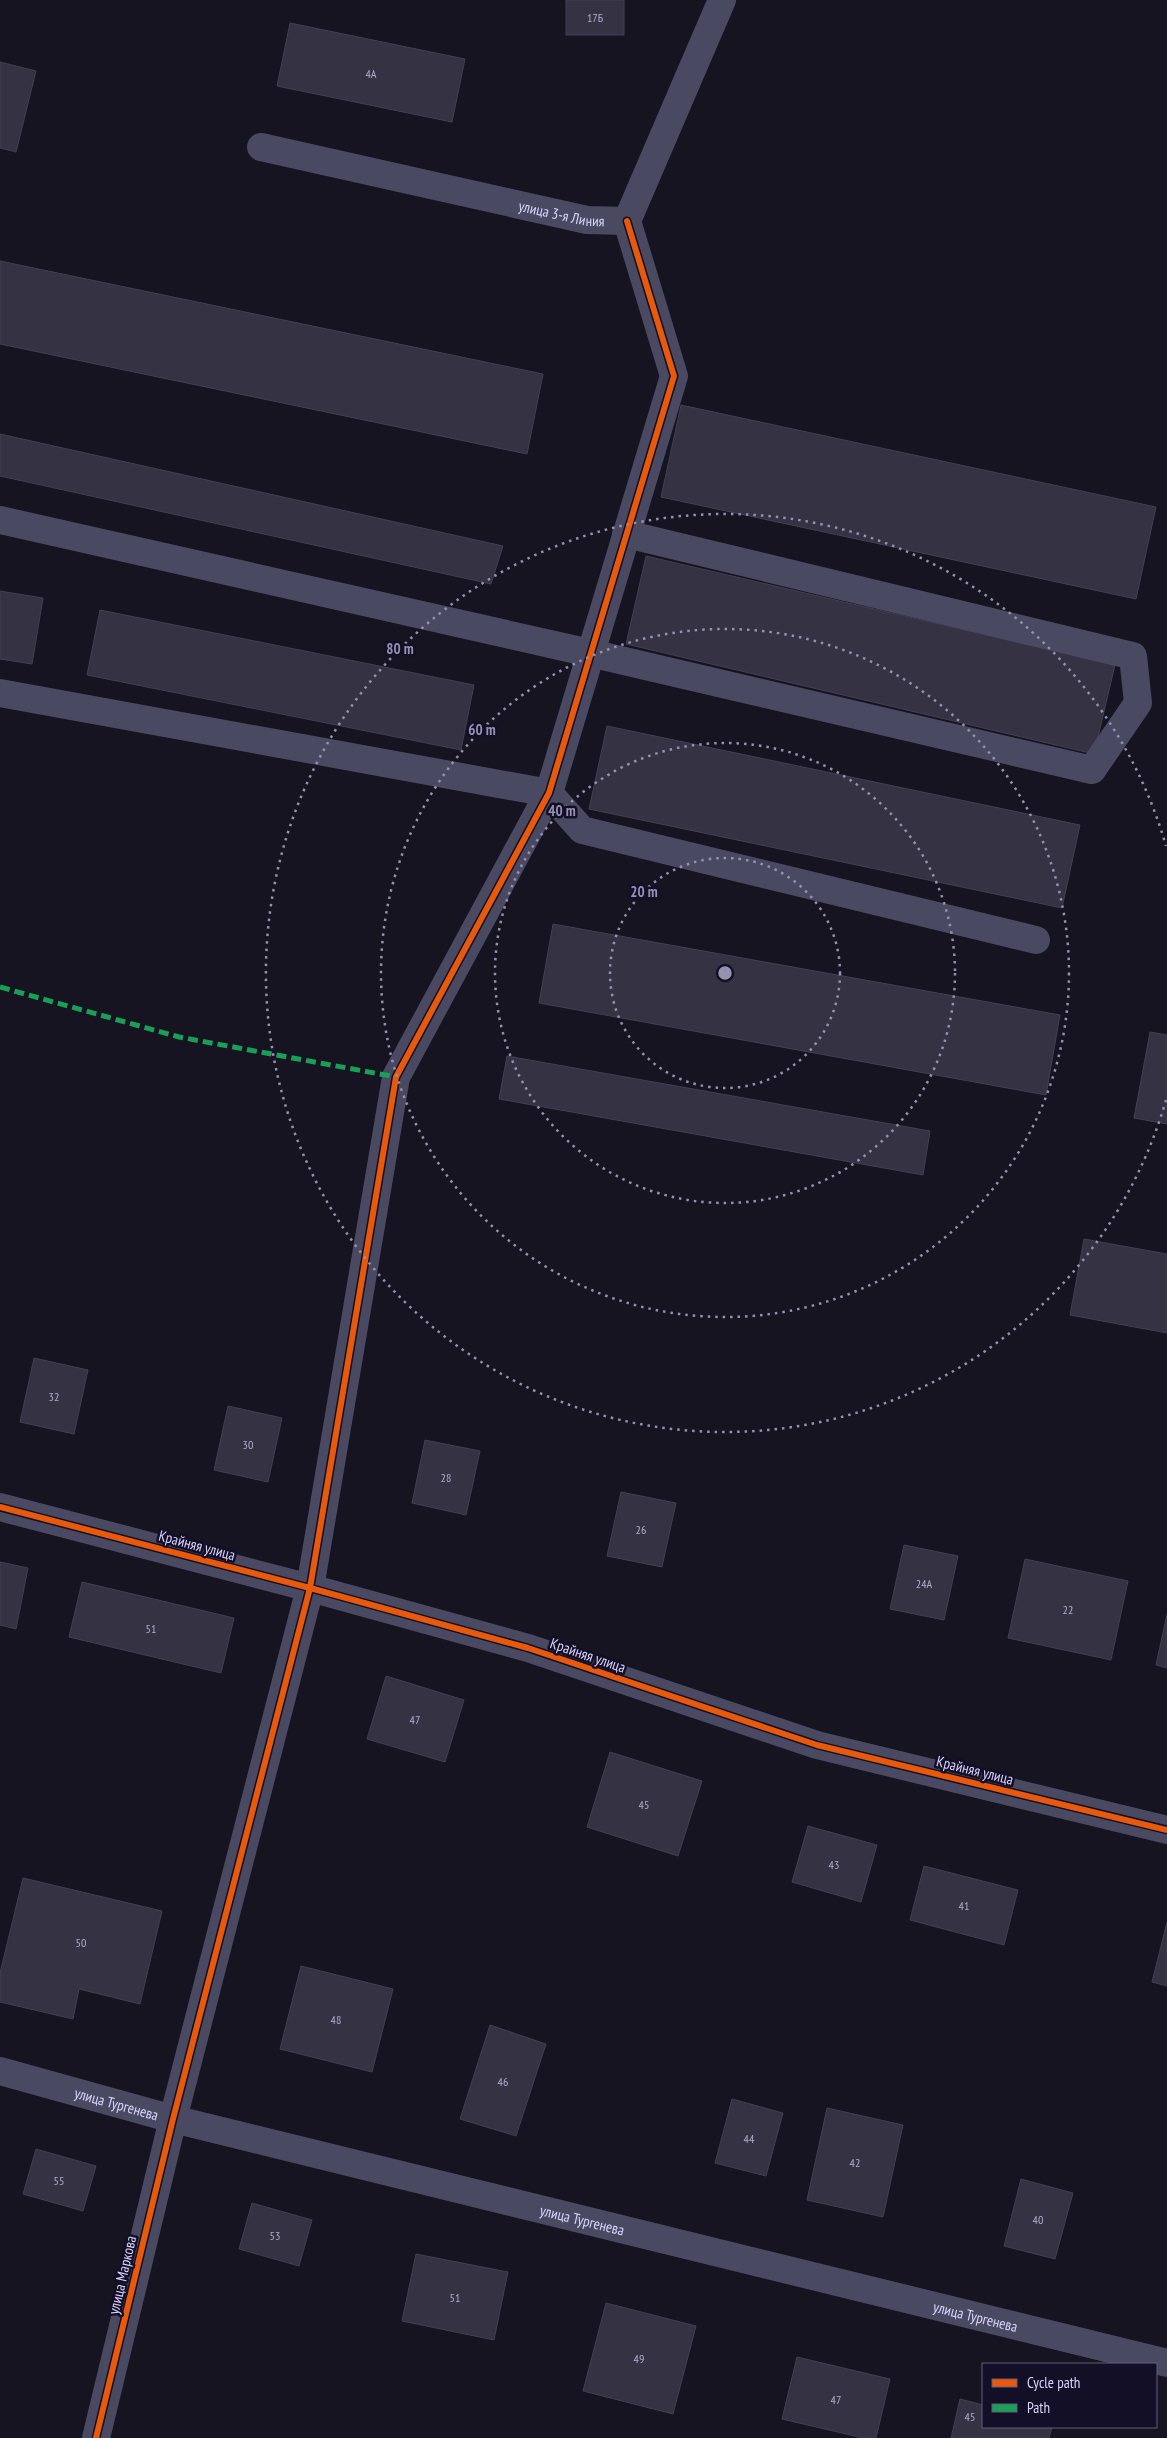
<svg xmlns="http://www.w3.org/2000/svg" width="1167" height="2438" viewBox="0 0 1167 2438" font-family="'PT Sans Narrow',sans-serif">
	<rect width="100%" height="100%" fill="#161421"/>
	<!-- building -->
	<g fill="#343243" stroke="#433f54">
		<rect x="566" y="0" width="58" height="35"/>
		<polygon points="290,23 465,59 452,122 277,86"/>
		<polygon points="0,62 36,71 16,152 0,148"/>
		<polygon points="0,261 543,374 527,454 0,344"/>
		<polygon points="681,405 1156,507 1136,599 661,497"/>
		<polygon points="0,434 503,546 491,584 0,476"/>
		<polygon points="646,556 1115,665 1094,754 626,644"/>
		<polygon points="0,591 43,598 32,664 0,659"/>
		<polygon points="100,610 474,685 461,750 87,675"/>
		<polygon points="607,726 1080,825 1062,908 589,809"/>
		<polygon points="553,924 1060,1015 1046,1095 539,1003"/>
		<polygon points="1150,1032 1167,1035 1167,1124 1134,1118"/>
		<polygon points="507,1056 930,1131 923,1175 499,1099"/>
		<polygon points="1084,1239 1167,1254 1167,1333 1070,1315"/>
		<polygon points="34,1358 88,1370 74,1434 20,1422"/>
		<polygon points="228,1406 282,1418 268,1482 214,1470"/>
		<polygon points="425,1440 480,1451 466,1515 412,1503"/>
		<polygon points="621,1492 676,1503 662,1567 607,1556"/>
		<polygon points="904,1545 958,1556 944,1620 890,1609"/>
		<polygon points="1025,1559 1128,1581 1111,1660 1008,1638"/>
		<polygon points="0,1562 28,1568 16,1629 0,1625"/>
		<polygon points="82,1582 234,1618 221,1673 69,1637"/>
		<polygon points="1167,1614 1167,1668 1156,1665"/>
		<polygon points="386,1676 464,1700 445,1762 367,1739"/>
		<polygon points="610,1752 702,1781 678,1856 587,1827"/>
		<polygon points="808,1826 877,1845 861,1902 792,1882"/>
		<polygon points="924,1866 1018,1890 1004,1945 910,1920"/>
		<polygon points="23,1878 162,1911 140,2004 79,1989 73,2019 0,2002 0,1973"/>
		<polygon points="1167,1922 1167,1986 1152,1982"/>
		<polygon points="301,1966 393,1989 372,2072 280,2049"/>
		<polygon points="490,2025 546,2044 516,2136 460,2119"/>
		<polygon points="732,2099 783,2113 766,2176 715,2163"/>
		<polygon points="827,2108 903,2125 883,2217 807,2200"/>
		<polygon points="36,2149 96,2166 83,2211 23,2194"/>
		<polygon points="1021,2179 1073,2193 1055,2259 1004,2246"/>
		<polygon points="252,2203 312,2220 299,2266 239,2249"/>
		<polygon points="416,2254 508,2272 494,2340 402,2321"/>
		<polygon points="606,2303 696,2326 673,2414 583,2391"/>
		<polygon points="797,2357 890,2379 876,2438 863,2438 782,2419"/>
		<polygon points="960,2399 983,2405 983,2427 1052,2427 1049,2438 951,2438"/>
	</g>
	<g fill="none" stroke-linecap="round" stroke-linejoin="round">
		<!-- minor -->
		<g stroke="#4a4962" stroke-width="28">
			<path id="s1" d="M261,147L587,220L627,221L722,0"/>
			<polyline points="0,520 590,653 1092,770 1138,703 1133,656 626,534"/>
			<polyline points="0,693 549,793 582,830 1036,940"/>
			<polyline points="0,1507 310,1588 528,1648 817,1745 1167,1830"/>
			<path id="s2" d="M0,2071L173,2119L1167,2363"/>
			<polyline points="96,2438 173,2119 310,1588 396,1077 549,793 674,376 627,221"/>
		</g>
		<!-- quiet -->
		<polyline stroke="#1a9f57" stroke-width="5" stroke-dasharray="10 5" stroke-linecap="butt" points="0,987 179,1037 396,1077"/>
		<!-- cycleway casing -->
		<g stroke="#130f26" stroke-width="9">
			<g id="cycleway">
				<polyline points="0,1507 310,1588 528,1648 817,1745 1167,1830"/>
				<polyline points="96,2438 173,2119 310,1588 396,1077 549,793 674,376 627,221"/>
			</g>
		</g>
		<!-- cycleway -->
		<use href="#cycleway" stroke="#e8590c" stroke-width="6"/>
	</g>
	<!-- distance rings -->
	<g fill="none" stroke="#9591b1" stroke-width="2.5" stroke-dasharray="2.5 5">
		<circle cx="725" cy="973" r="115"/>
		<circle cx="725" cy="973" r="230"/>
		<circle cx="725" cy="973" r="344"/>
		<path d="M1166 1100A459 459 0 1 1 1166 846"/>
	</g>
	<g text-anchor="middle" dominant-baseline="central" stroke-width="5" stroke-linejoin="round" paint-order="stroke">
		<!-- number labels -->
		<g font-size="12" fill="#b0acd0">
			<text x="595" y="17">17Б</text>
			<text x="371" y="73">4А</text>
			<text x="54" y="1396">32</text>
			<text x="248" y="1444">30</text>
			<text x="446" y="1477">28</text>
			<text x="641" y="1529">26</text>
			<text x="924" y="1583">24А</text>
			<text x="1068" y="1609">22</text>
			<text x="151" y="1628">51</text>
			<text x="415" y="1719">47</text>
			<text x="644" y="1804">45</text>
			<text x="834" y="1864">43</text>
			<text x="964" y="1905">41</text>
			<text x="81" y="1942">50</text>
			<text x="336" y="2019">48</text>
			<text x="503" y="2081">46</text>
			<text x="749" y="2138">44</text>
			<text x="855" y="2162">42</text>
			<text x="59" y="2180">55</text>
			<text x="1038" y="2219">40</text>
			<text x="275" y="2235">53</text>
			<text x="455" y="2297">51</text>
			<text x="639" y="2358">49</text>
			<text x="836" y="2399">47</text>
			<text x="970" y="2416">45</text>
		</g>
		<!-- street labels -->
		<g font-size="15" fill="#d9d4ff" stroke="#130f26">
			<text stroke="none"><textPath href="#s1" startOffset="308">улица 3-я Линия</textPath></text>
			<text transform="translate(197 1545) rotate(15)">Крайняя улица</text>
			<text transform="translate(588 1655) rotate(19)">Крайняя улица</text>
			<text transform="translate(975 1770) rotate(14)">Крайняя улица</text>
			<text stroke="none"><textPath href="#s2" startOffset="121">улица Тургенева</textPath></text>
			<text stroke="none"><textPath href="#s2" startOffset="601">улица Тургенева</textPath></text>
			<text transform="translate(122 2275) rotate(-77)">улица Маркова</text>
			<text stroke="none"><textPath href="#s2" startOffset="1006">улица Тургенева</textPath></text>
		</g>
	</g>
	<circle cx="725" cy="973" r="8" fill="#9591b1" stroke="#130f26" stroke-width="2.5"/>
	<g font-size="15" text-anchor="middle" font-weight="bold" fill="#9591b1" stroke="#130f26" stroke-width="5" stroke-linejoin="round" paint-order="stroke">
		<text x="400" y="654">80 m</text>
		<text x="482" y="735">60 m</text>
		<text x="562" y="816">40 m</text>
		<text x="644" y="897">20 m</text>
	</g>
	<!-- legend -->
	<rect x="982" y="2363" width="175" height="65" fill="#130f26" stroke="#625e7d"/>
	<rect x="992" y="2379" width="25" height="8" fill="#e8590c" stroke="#625e7d"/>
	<text x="1027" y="2388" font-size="15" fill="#d9d4ff">Cycle path</text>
	<rect x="992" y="2404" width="25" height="8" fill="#1a9f57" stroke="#625e7d"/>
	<text x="1027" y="2413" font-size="15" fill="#d9d4ff">Path</text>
</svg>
